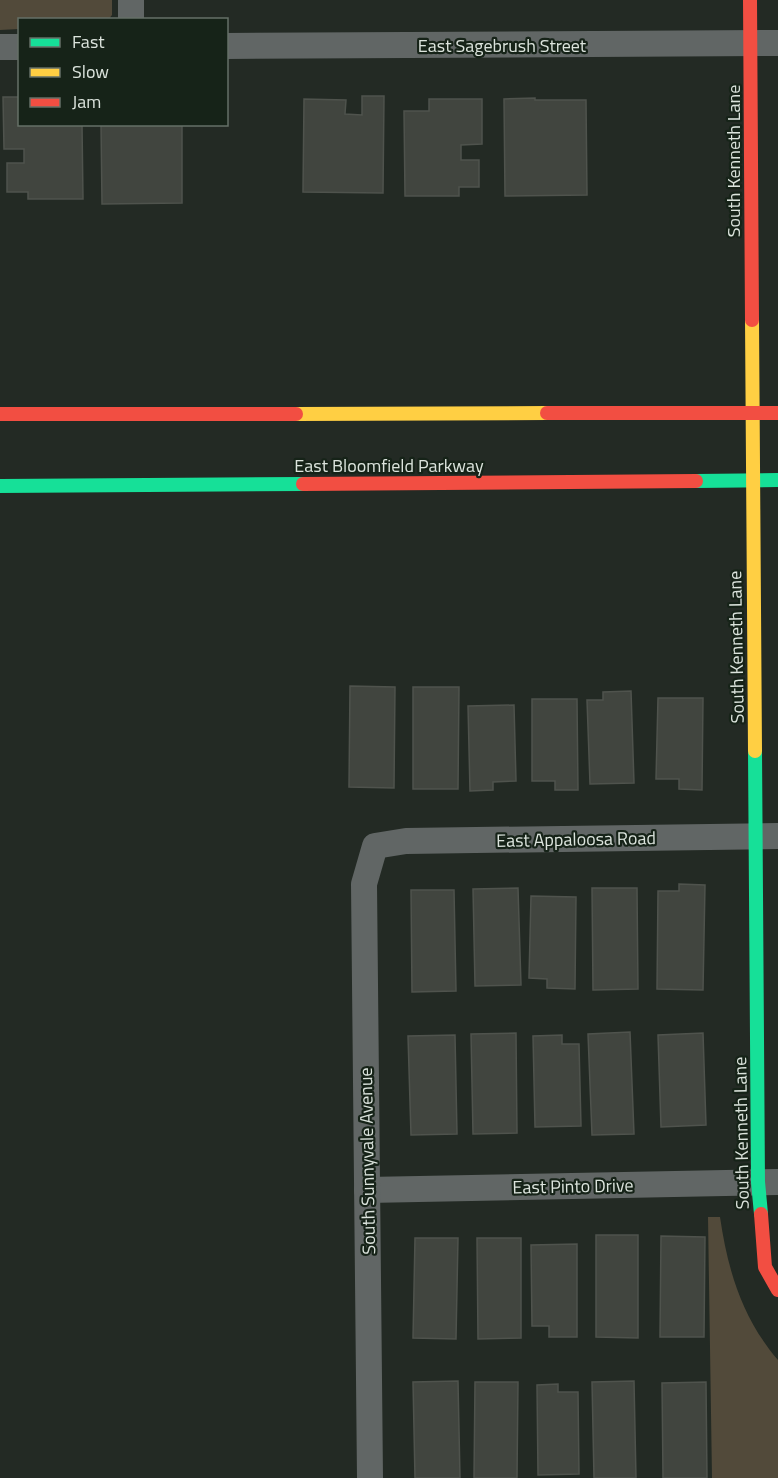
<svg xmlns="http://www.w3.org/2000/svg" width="778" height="1478" viewBox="0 0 778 1478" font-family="'Titillium Web',sans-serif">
	<rect width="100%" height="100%" fill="#232a24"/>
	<!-- green -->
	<g fill="#524a3a">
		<polygon points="0,0 112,0 112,15 108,20 20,20 19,29 0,30"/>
		<path d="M708,1217H720C728,1271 742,1318 778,1360V1478H712Z"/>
	</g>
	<!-- building -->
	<g fill="#41453f" stroke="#4f534d" stroke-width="1.5">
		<polygon points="362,96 384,96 383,193 303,192 304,99 346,100 345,114 362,115"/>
		<polygon points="3,97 20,97 20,124 82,124 83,199 28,199 28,192 7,192 7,163 24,163 24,149 4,149"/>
		<polygon points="535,98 535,100 586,100 587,195 505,196 504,99"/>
		<polygon points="429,99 482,99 482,144 461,145 461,160 479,160 479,187 459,187 459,196 405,196 404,111 429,111"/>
		<polygon points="101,124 182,124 182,203 102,204"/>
		<polygon points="350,686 395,687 394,788 349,787"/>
		<polygon points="413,687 459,687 458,789 413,789"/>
		<polygon points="631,691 634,783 590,784 587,700 603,700 603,692"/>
		<polygon points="658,698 703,698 702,790 679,789 679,779 656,779"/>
		<polygon points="532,699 577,699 578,790 555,790 555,781 532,781"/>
		<polygon points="514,705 516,781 493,782 493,790 470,791 468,706"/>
		<polygon points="679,884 705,885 703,990 657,989 658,891 679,891"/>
		<polygon points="518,888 521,985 475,986 473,889"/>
		<polygon points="592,888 637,888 638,989 593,990"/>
		<polygon points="411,890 454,890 456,991 412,992"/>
		<polygon points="531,896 576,897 575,989 547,988 547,979 529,978"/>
		<polygon points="630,1032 634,1134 592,1135 588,1034"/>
		<polygon points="516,1033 517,1133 473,1134 471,1034"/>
		<polygon points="703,1033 706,1125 661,1127 658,1035"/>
		<polygon points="455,1035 457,1134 411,1135 408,1036"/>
		<polygon points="562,1035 562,1044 579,1044 581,1126 535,1127 533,1036"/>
		<polygon points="596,1235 638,1235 638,1338 596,1337"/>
		<polygon points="661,1236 705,1237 704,1337 660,1337"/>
		<polygon points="415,1238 458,1238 456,1339 413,1338"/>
		<polygon points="477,1238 521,1238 521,1338 478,1339"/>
		<polygon points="577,1244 577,1337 549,1337 549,1326 532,1326 531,1245"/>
		<polygon points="458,1381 460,1478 415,1478 413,1382"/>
		<polygon points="634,1381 636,1478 594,1478 592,1382"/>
		<polygon points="475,1382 518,1382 517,1478 474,1478"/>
		<polygon points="706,1382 707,1478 663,1478 662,1383"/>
		<polygon points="558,1384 558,1392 578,1392 579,1474 538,1475 537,1385"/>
	</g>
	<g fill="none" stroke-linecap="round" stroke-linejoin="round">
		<!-- street -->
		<g stroke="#616665" stroke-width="26">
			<polyline points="131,0 131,20"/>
			<polyline points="226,46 778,43"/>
			<polyline points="0,47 20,47"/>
			<polyline points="367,1190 778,1182"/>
			<polyline points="370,1478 364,884 375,846 406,841 778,836"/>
		</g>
		<!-- fast -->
		<g stroke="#16e098" stroke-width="14">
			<polyline points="696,481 778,480"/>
			<polyline points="0,486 303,484"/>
			<polyline points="755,751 758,1182 761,1214"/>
		</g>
		<!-- slow -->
		<g stroke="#ffcf43" stroke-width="14">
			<polyline points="752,320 755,751"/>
			<polyline points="296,414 547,413"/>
		</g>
		<!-- jam -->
		<g stroke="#f24e42" stroke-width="14">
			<polyline points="750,0 752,320"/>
			<polyline points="547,413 778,413"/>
			<polyline points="0,414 296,414"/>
			<polyline points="303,484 696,481"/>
			<polyline points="761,1214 765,1267 778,1290"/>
		</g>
	</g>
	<g text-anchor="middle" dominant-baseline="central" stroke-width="4.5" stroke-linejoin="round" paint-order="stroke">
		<!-- street labels -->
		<g font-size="18" fill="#dce4dd" stroke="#162318">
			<text x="502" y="45">East Sagebrush Street</text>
			<text transform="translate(733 161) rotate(-90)">South Kenneth Lane</text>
			<text x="389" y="465">East Bloomfield Parkway</text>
			<text transform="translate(736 647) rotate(-91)">South Kenneth Lane</text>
			<text transform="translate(576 839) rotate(-1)">East Appaloosa Road</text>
			<text transform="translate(741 1133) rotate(-91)">South Kenneth Lane</text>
			<text transform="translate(367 1161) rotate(-91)">South Sunnyvale Avenue</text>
			<text transform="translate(573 1186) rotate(-1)">East Pinto Drive</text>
		</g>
	</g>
	<!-- legend -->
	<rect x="18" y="18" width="210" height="108" fill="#162318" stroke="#657067" stroke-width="1.5"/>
	<rect x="30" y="38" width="30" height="9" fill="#16e098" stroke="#657067" stroke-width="1.5"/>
	<text x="72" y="48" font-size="18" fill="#dce4dd">Fast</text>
	<rect x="30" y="68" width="30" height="9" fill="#ffcf43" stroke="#657067" stroke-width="1.5"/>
	<text x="72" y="78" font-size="18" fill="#dce4dd">Slow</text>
	<rect x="30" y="98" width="30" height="9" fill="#f24e42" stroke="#657067" stroke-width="1.5"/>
	<text x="72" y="108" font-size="18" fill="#dce4dd">Jam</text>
</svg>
